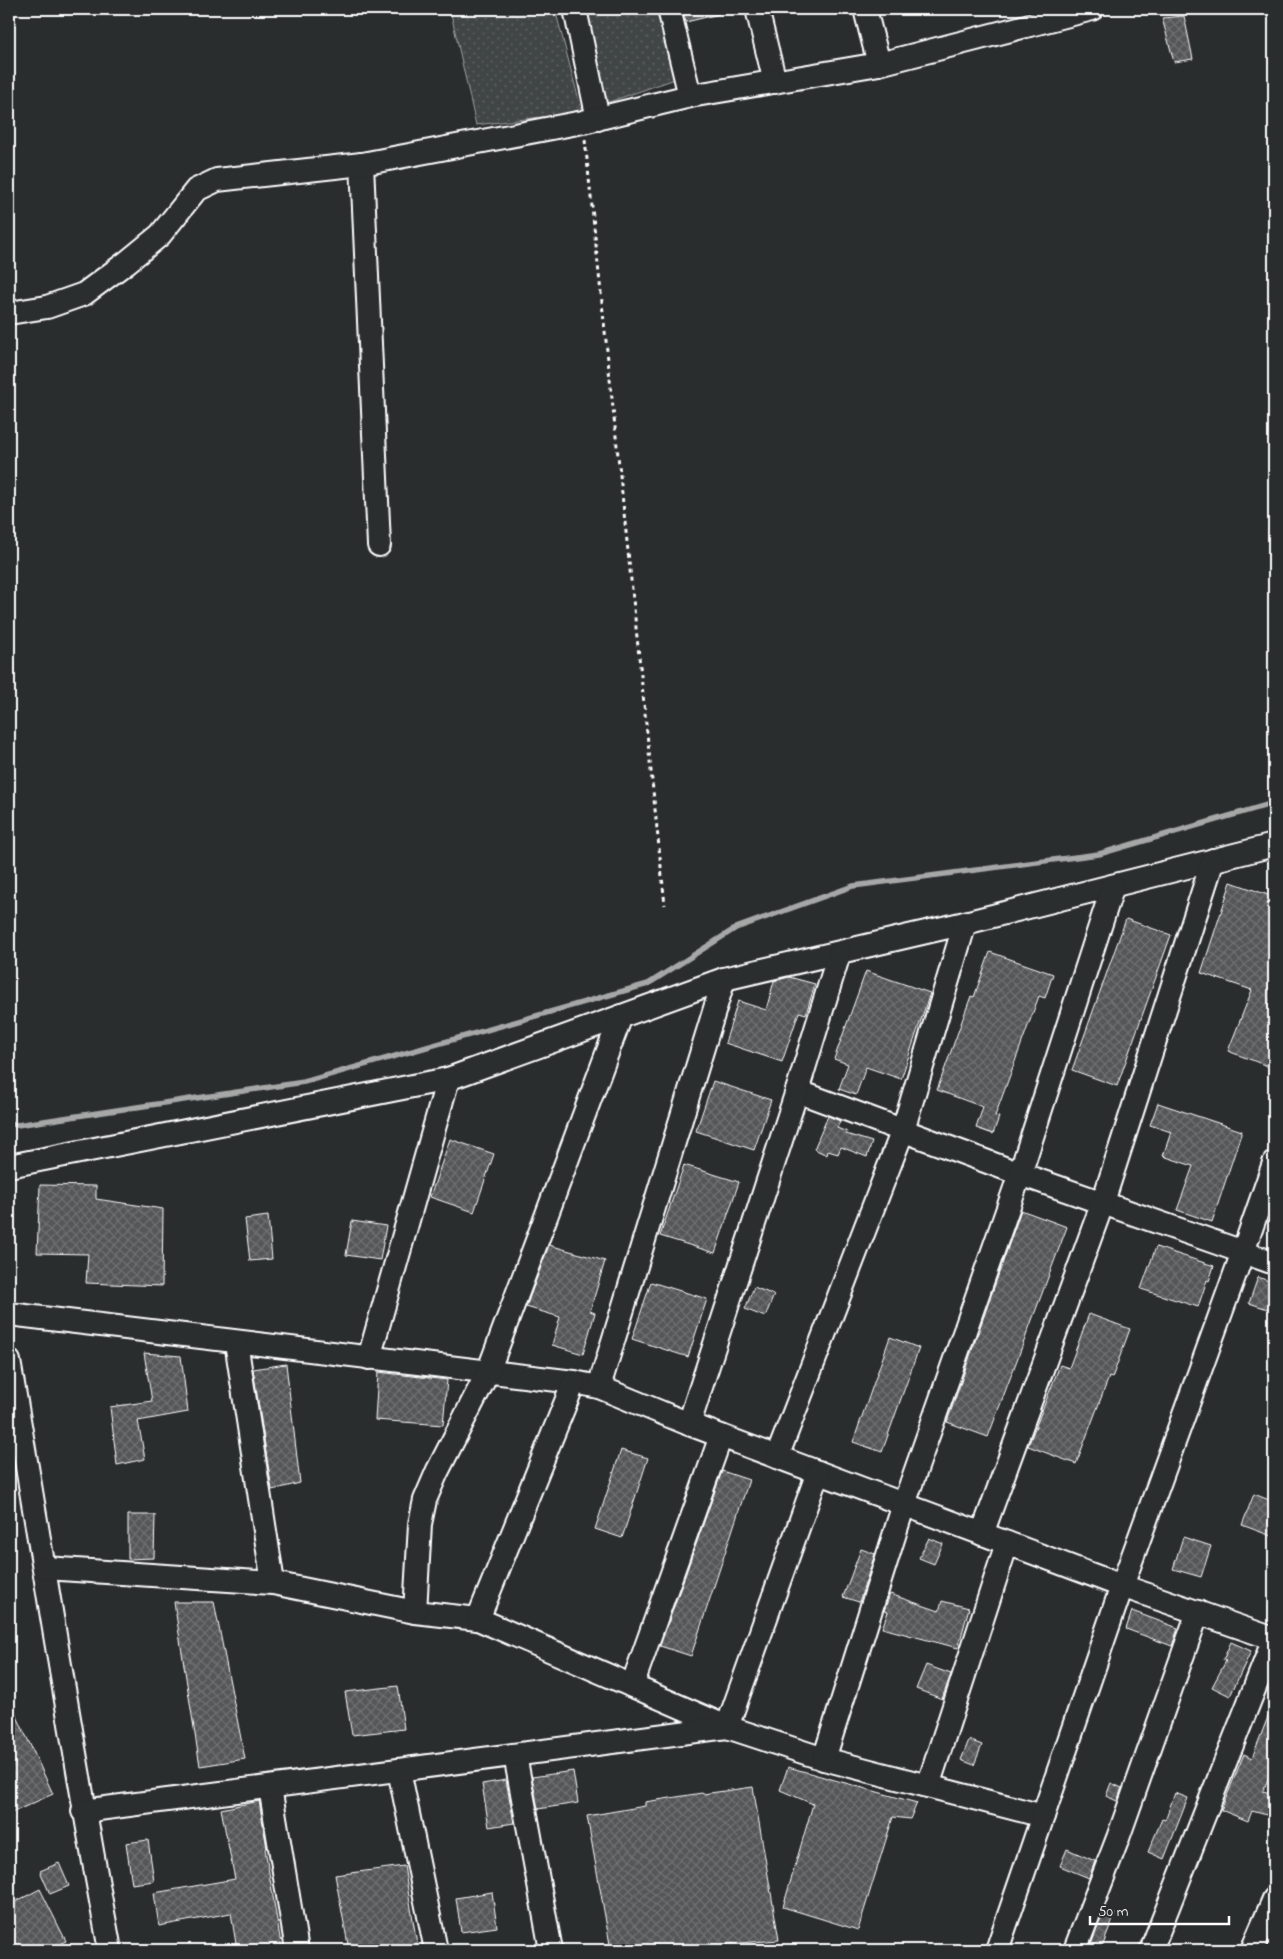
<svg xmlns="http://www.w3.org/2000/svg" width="1283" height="1959" viewBox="0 0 1283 1959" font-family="'Indie Flower',sans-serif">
	<defs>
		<pattern id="grass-dots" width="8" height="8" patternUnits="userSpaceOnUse" patternTransform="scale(1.25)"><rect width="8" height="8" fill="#414445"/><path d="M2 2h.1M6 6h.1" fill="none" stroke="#5e6061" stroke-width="1.8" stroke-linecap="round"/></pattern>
		<pattern id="building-cross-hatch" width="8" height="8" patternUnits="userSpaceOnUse" patternTransform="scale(1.25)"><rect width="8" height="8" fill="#555758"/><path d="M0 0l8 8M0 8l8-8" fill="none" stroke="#6e7071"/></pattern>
	</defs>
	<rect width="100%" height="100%" fill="#2a2d2e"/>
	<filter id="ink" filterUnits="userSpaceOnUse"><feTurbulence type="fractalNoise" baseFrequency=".02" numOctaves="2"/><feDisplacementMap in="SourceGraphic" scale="10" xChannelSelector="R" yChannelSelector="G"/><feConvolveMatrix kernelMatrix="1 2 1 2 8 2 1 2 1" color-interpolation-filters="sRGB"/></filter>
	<g filter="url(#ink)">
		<!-- grass -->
		<g fill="url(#grass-dots)" stroke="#a0a2a2">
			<polygon points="450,9 555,9 582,112 476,125"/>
			<polygon points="581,9 656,9 675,79 603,104"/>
		</g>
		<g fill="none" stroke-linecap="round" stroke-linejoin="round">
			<!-- stream -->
			<polyline stroke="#a6a7a7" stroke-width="5.5" points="9,1123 17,1125 304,1082 648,984 736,928 853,886 1099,854 1274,803"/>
		</g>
		<!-- building -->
		<g fill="url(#building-cross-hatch)" stroke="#fff">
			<polygon points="682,9 718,9 719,14 686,22"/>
			<polygon points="1184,16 1193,59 1174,62 1162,18"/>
			<polygon points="1231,882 1274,897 1274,1054 1270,1067 1228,1051 1252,990 1201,973"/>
			<polygon points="1126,919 1171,935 1117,1086 1072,1070"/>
			<polygon points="990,952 1053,974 1045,998 1039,996 995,1116 999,1117 993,1134 976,1128 983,1107 937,1090 971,996 974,997"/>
			<polygon points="866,971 930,993 901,1079 866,1067 856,1095 839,1089 848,1064 834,1059"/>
			<polygon points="789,977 815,984 806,1014 799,1012 782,1062 725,1043 738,1001 766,1010 774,981"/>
			<polygon points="713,1081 771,1100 754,1150 696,1131"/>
			<polygon points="1158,1103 1242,1131 1212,1222 1177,1210 1193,1166 1163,1156 1171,1132 1150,1125"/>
			<polygon points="828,1116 840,1121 837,1128 847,1132 846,1134 872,1142 867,1157 841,1147 838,1154 828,1151 827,1155 814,1149"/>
			<polygon points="450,1139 494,1154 474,1212 430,1197"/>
			<polygon points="684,1165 739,1182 715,1253 660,1236"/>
			<polygon points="40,1185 96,1186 96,1199 163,1209 162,1286 86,1283 88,1254 37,1253"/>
			<polygon points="1021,1210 1067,1227 988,1437 947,1422"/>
			<polygon points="268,1216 272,1259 250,1261 245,1219"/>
			<polygon points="352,1221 386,1226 380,1260 346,1255"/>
			<polygon points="549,1245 605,1261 590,1311 595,1313 583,1354 552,1345 560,1317 526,1307"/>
			<polygon points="1156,1247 1214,1266 1209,1281 1207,1280 1198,1307 1141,1289"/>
			<polygon points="1258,1277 1274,1283 1274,1311 1249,1303"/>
			<polygon points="651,1282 707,1299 688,1357 632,1339"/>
			<polygon points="754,1287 774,1295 765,1317 745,1309"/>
			<polygon points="1089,1314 1130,1329 1112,1378 1109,1377 1076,1464 1028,1446 1060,1365 1069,1368"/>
			<polygon points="890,1337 919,1348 882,1452 853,1442"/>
			<polygon points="144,1353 181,1356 188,1412 138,1421 145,1459 117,1465 110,1407 152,1401"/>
			<polygon points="286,1364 300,1483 272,1490 253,1369"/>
			<polygon points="378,1372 447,1380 443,1425 375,1420"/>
			<polygon points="621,1450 648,1458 622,1538 595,1529"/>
			<polygon points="722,1471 749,1480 691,1656 660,1646"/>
			<polygon points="1254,1494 1274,1502 1274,1537 1242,1525"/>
			<polygon points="128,1515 155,1515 154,1558 128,1559"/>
			<polygon points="1183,1537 1211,1546 1201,1577 1173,1569"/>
			<polygon points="929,1538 943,1544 934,1564 919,1558"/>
			<polygon points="861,1549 875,1554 859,1602 843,1597"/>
			<polygon points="890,1594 939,1611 942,1601 969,1608 958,1648 882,1628 888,1612 884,1611"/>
			<polygon points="174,1602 214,1602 245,1759 200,1766"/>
			<polygon points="1132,1611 1178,1628 1172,1646 1126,1629"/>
			<polygon points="1231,1642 1251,1651 1230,1696 1212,1687 1226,1661 1223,1660"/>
			<polygon points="926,1665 951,1674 942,1699 916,1689"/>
			<polygon points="398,1686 404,1729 352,1735 345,1692"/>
			<polygon points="9,1699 53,1794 9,1814"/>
			<polygon points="1273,1704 1274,1765 1263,1791 1274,1794 1274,1817 1252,1811 1248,1821 1221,1810 1244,1754 1252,1758"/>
			<polygon points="969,1740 982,1745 974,1765 961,1760"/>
			<polygon points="788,1767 917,1803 910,1819 893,1817 858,1930 783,1907 813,1804 780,1790"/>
			<polygon points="573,1771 578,1803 538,1809 532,1777"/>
			<polygon points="506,1780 514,1823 489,1827 482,1784"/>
			<polygon points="1111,1783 1122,1788 1117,1801 1106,1796"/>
			<polygon points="753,1787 779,1940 727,1944 728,1950 611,1950 587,1816 645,1806 645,1802 702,1793 703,1794"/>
			<polygon points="1175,1793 1188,1798 1164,1859 1148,1852 1162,1819 1165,1820"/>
			<polygon points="259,1801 267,1848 265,1849 282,1950 237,1950 231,1913 159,1926 154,1893 235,1879 221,1809"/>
			<polygon points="148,1840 154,1881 132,1884 126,1843"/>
			<polygon points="1067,1849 1095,1861 1089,1878 1060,1866"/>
			<polygon points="59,1863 69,1886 50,1894 40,1871"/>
			<polygon points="404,1866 418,1950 349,1950 335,1875"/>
			<polygon points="40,1889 66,1941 46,1950 9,1950 9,1905"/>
			<polygon points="492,1892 497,1927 461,1932 456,1898"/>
			<polygon points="1104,1911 1115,1914 1101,1950 1089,1950"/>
		</g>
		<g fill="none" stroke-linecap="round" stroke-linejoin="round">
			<!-- minor casing -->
			<g stroke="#fff" stroke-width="26">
				<g id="minor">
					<polyline points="575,9 598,119"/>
					<polyline points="669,9 690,96"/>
					<polyline points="757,9 775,82"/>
					<polyline points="865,9 879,64"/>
					<polyline points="362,164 379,545"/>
					<polyline points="9,313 47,307 84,294 127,262 160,235 196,190 217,180 362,164 583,122 690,96 879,64 1092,9"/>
					<polyline points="797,1091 1020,1174 1243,1252 1274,1163"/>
					<polyline points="9,1166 448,1079 724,979 965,923 1274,845"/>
					<polyline points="9,1314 574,1382 599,1387 689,1424 1122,1586 1243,1252 1274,1263"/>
					<polyline points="236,1342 273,1583"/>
					<polyline points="369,1358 448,1079"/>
					<path d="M9,1361C43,1557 73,1754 110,1950"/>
					<polyline points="599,1387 724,979"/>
					<polyline points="689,1424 797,1091 839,954"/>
					<polyline points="777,1457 903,1130 965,923"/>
					<polyline points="982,1534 1103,1202 1213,860"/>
					<polyline points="45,1568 273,1583 415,1612 478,1619 727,1727 824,1759 1043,1816"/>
					<polyline points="415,1612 420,1524 425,1500 437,1472 488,1372 621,1016"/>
					<polyline points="478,1619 574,1382"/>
					<polyline points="632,1686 721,1436"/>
					<polyline points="515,1755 551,1950"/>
					<polyline points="824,1759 904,1504 1020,1174 1113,886"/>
					<polyline points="399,1770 436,1950"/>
					<polyline points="928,1786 1007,1543"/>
					<polyline points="270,1787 297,1950"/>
					<polyline points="83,1811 727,1727 818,1472"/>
					<polyline points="997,1950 1122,1586 1274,1639"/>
					<polyline points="1075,1950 1118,1838 1198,1612"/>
					<polyline points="1151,1950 1274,1639"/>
					<polyline points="1252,1950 1274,1899"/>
				</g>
			</g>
			<!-- path -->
			<polyline stroke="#fff" stroke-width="3" stroke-dasharray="4 4" stroke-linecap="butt" points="585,140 665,905"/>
			<!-- minor -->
			<use href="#minor" stroke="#2a2d2e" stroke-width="22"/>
		</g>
	</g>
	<!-- margin -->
	<rect width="1283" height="1959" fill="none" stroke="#2a2d2e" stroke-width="30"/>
	<rect x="15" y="15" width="1253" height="1929" fill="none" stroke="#fff" stroke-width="2" filter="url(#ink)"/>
	<!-- scale -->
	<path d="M1090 1916v8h139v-8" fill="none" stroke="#ffffff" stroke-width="2.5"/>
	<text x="1098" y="1916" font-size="15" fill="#ffffff" stroke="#2a2d2e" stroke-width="4" paint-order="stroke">50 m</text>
</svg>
